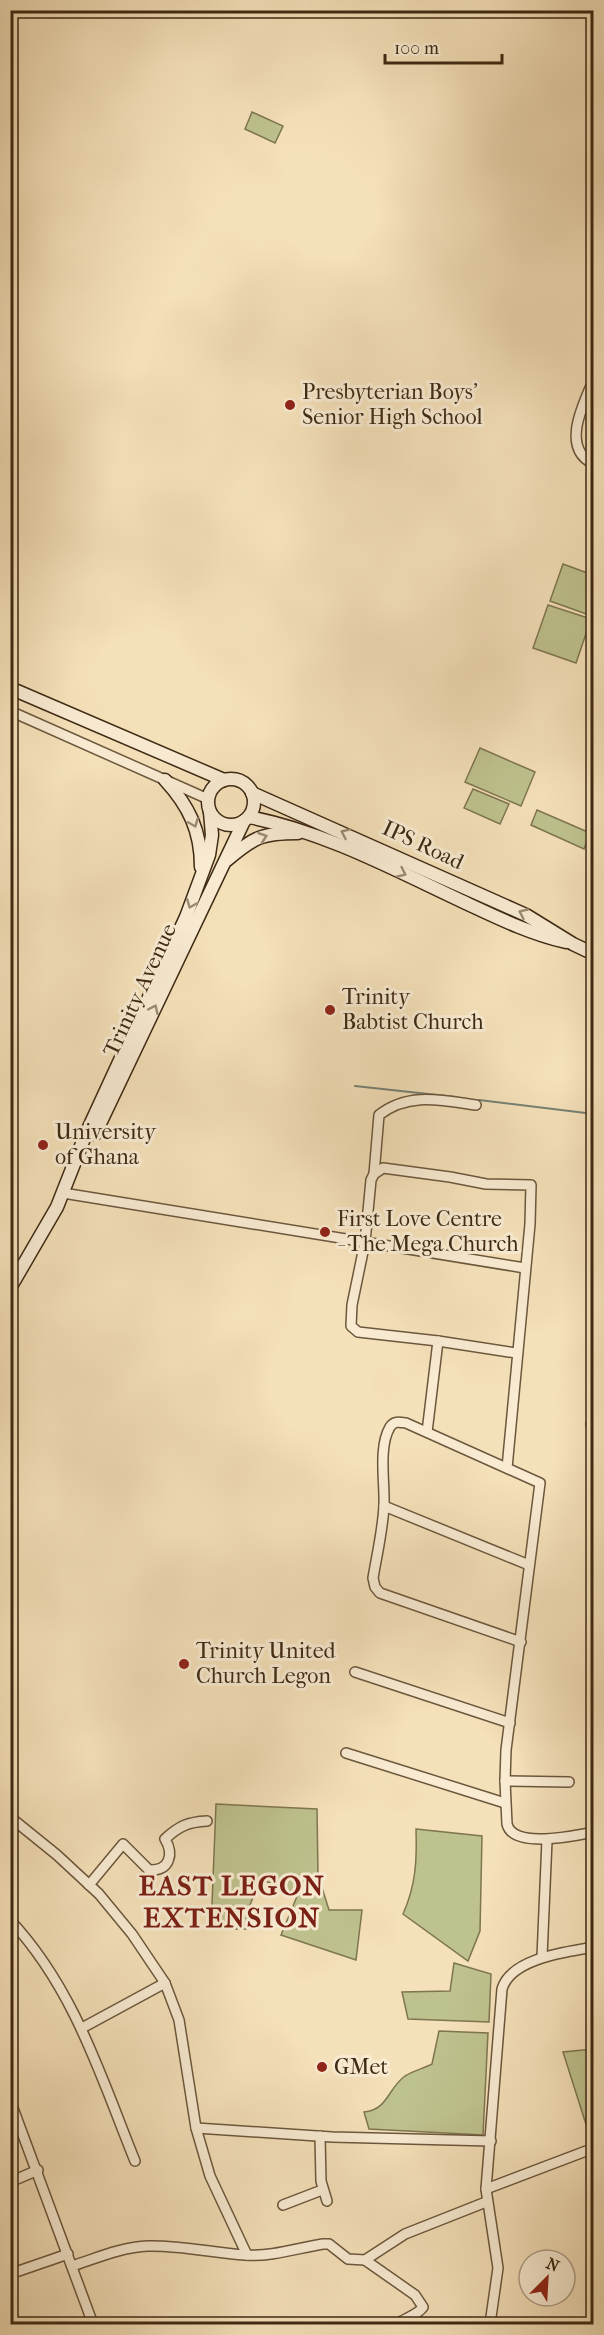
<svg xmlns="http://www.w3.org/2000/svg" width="604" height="2335" viewBox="0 0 604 2335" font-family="'IM FELL French Canon',serif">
	<rect width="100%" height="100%" fill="#f4e0b9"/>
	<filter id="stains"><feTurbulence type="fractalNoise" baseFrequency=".00333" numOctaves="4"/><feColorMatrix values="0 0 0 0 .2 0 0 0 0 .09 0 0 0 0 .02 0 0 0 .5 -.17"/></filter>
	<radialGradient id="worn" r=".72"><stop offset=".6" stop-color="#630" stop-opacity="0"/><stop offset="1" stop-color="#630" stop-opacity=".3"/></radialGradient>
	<!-- green -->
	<g fill="#bec28e" stroke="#7e7650" stroke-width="1.5">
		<polygon points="252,112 283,126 275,143 245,129"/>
		<polygon points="563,564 593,575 592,616 550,601"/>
		<polygon points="548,605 591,619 576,663 533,648"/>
		<polygon points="480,748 535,772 521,806 465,782"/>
		<polygon points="473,789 509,804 500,824 464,808"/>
		<polygon points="537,810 590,833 584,849 531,825"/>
		<polygon points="216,1804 317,1809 318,1875 329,1910 362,1910 356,1960 281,1935 298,1894 260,1879 247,1913 246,1929 211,1929"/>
		<path d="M416,1829L482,1836L480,1931L468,1961L403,1914C416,1885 417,1860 416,1829Z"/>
		<polygon points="454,1963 491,1974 489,2022 408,2019 402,1992 450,1991"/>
		<path d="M439,2031L488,2033L483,2135L369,2129L364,2112C388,2110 388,2088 405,2076C413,2071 424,2068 432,2064Z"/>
		<polygon points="593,2049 594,2135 590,2137 563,2052"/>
	</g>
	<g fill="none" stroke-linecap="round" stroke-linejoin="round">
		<!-- stream -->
		<g stroke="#768174" stroke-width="2">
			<polyline points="355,1086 456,1097"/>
			<polyline points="479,1100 594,1114"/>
			<polyline points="594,1588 594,1608"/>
		</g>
		<!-- street casing -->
		<g stroke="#6c573c" stroke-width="12">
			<g id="street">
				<path d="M594,379C583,404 560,449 594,464"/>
				<polyline points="10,711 208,799"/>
				<path d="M374,1174L379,1115C408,1092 441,1100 476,1105"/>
				<polyline points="63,1193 525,1268"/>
				<polyline points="594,1415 591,1424 594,1437"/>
				<polyline points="427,1432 438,1341"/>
				<polyline points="507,1468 530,1224 531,1185 486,1184 450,1177 383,1168 374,1174 371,1180 365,1242 352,1305 351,1326 358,1332 438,1341 516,1353"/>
				<polyline points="384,1506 529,1565"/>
				<path d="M521,1642L380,1593L375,1587L373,1578C377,1554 383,1529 384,1505C385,1483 378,1447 390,1427C394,1421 399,1422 406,1423L540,1483L506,1750L505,1781L507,1824C513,1849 574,1836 594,1832"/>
				<polyline points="355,1672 510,1723"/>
				<polyline points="346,1753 505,1803"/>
				<polyline points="505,1781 569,1782"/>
				<polyline points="10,1817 57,1855 99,1894 132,1934 165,1983 179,2020 196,2128 210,2176 247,2255"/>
				<path d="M89,1885L123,1844L149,1870C170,1871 174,1854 165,1839C179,1826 188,1822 207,1821"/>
				<path d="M10,1920C74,1988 101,2077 135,2161"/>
				<polyline points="542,1957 547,1840"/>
				<polyline points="82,2028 165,1983"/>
				<polyline points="10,2100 93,2324"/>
				<polyline points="196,2128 332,2137 491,2141"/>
				<polyline points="320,2136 321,2181 327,2201"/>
				<polyline points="589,2150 594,2163"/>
				<polyline points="10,2182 38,2170"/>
				<polyline points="486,2189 594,2148"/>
				<polyline points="283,2205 322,2190"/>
				<path d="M365,2260L415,2295L423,2307C418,2315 405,2318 397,2324"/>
				<path d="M72,2266C97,2258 122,2247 148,2246C181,2245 213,2253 245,2255C271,2257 298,2248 323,2244H329L348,2259L365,2260L405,2234L486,2202"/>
				<polyline points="10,2274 68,2254"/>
				<path d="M490,2324L498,2268L486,2189L502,1989C511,1958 567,1952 594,1947"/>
			</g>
		</g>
		<!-- secondary casing -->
		<g stroke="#3e2913" stroke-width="15">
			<g id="secondary">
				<polyline points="10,688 224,780"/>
				<circle cx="231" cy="802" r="23"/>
				<path d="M165,780C189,806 201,831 201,867"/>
				<polyline points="252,793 526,915 573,944 594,954"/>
				<path d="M249,817C326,832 397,871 468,904C500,919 531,934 566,942"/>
				<path d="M227,860C254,837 262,833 298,833"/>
				<polyline points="95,1134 244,821"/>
				<polyline points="10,1288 57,1207 85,1136 186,917 209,855 212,835 210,812"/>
			</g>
		</g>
		<!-- street -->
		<use href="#street" stroke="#f8ebd2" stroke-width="9"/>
		<!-- secondary -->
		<use href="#secondary" stroke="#f8ebd2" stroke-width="12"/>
	</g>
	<!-- one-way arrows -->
	<defs><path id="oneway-chevron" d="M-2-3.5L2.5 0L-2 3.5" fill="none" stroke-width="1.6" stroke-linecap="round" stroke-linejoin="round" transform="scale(1.5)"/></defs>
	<g stroke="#9b8a72">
		<use href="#oneway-chevron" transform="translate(194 823) rotate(68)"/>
		<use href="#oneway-chevron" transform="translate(345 833) rotate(-156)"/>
		<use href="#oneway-chevron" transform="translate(263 837) rotate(-19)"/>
		<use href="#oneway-chevron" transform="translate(402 873) rotate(25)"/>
		<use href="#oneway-chevron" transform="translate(191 904) rotate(112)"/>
		<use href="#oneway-chevron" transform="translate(523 913) rotate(-155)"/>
		<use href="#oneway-chevron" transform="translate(154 1009) rotate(-65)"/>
	</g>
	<!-- markers -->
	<g fill="#8f2418" stroke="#f8ebd2" stroke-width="2">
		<circle cx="290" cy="405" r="6"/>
		<circle cx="330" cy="1010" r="6"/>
		<circle cx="43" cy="1145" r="6"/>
		<circle cx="325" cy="1232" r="6"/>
		<circle cx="184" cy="1664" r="6"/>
		<circle cx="322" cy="2067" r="6"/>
	</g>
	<g text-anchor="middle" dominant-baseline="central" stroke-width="6" stroke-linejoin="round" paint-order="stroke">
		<!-- poi labels -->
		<g font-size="22" fill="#3e2913" stroke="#f8ebd2" text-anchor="start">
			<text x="302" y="392">Presbyterian Boys'<tspan x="302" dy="25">Senior High School</tspan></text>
			<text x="342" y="997">Trinity<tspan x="342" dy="25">Babtist Church</tspan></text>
			<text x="55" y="1132">University<tspan x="55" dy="25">of Ghana</tspan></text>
			<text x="337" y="1219">First Love Centre<tspan x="337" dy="25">- The Mega Church</tspan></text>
			<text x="196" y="1651">Trinity United<tspan x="196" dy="25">Church Legon</tspan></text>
			<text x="334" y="2067">GMet</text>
		</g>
		<!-- street labels -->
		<g font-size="22" fill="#3e2913" stroke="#f8ebd2">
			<text transform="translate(423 845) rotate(25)">IPS Road</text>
			<text transform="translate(140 990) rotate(-65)">Trinity Avenue</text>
		</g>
		<!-- district labels -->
		<g font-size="28" font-weight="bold" letter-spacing="1.5" fill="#7a1f14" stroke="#f8ebd2">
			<text x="232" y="1885">EAST LEGON<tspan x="232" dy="32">EXTENSION</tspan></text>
		</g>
	</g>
	<!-- margin -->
	<rect width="604" height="2335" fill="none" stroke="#f4e0b9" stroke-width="36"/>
	<rect x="12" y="12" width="580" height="2311" fill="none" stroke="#3e2913" stroke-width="3"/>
	<rect x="18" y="18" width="568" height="2299" fill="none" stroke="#3e2913" stroke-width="1.5"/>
	<!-- north arrow -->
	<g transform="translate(547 2278) rotate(24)"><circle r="28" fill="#f8ebd2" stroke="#ae9d86" stroke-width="1.5"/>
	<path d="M0-4.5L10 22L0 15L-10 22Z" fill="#8f2418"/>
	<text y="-9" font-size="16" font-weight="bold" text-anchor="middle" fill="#3e2913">N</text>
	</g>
	<!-- scale -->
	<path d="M385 54v9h117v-9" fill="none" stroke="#3e2913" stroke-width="3"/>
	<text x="394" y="54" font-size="18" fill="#3e2913" stroke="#f8ebd2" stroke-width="4.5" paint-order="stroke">100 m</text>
	<rect width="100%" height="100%" filter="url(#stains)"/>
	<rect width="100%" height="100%" fill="url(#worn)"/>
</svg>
